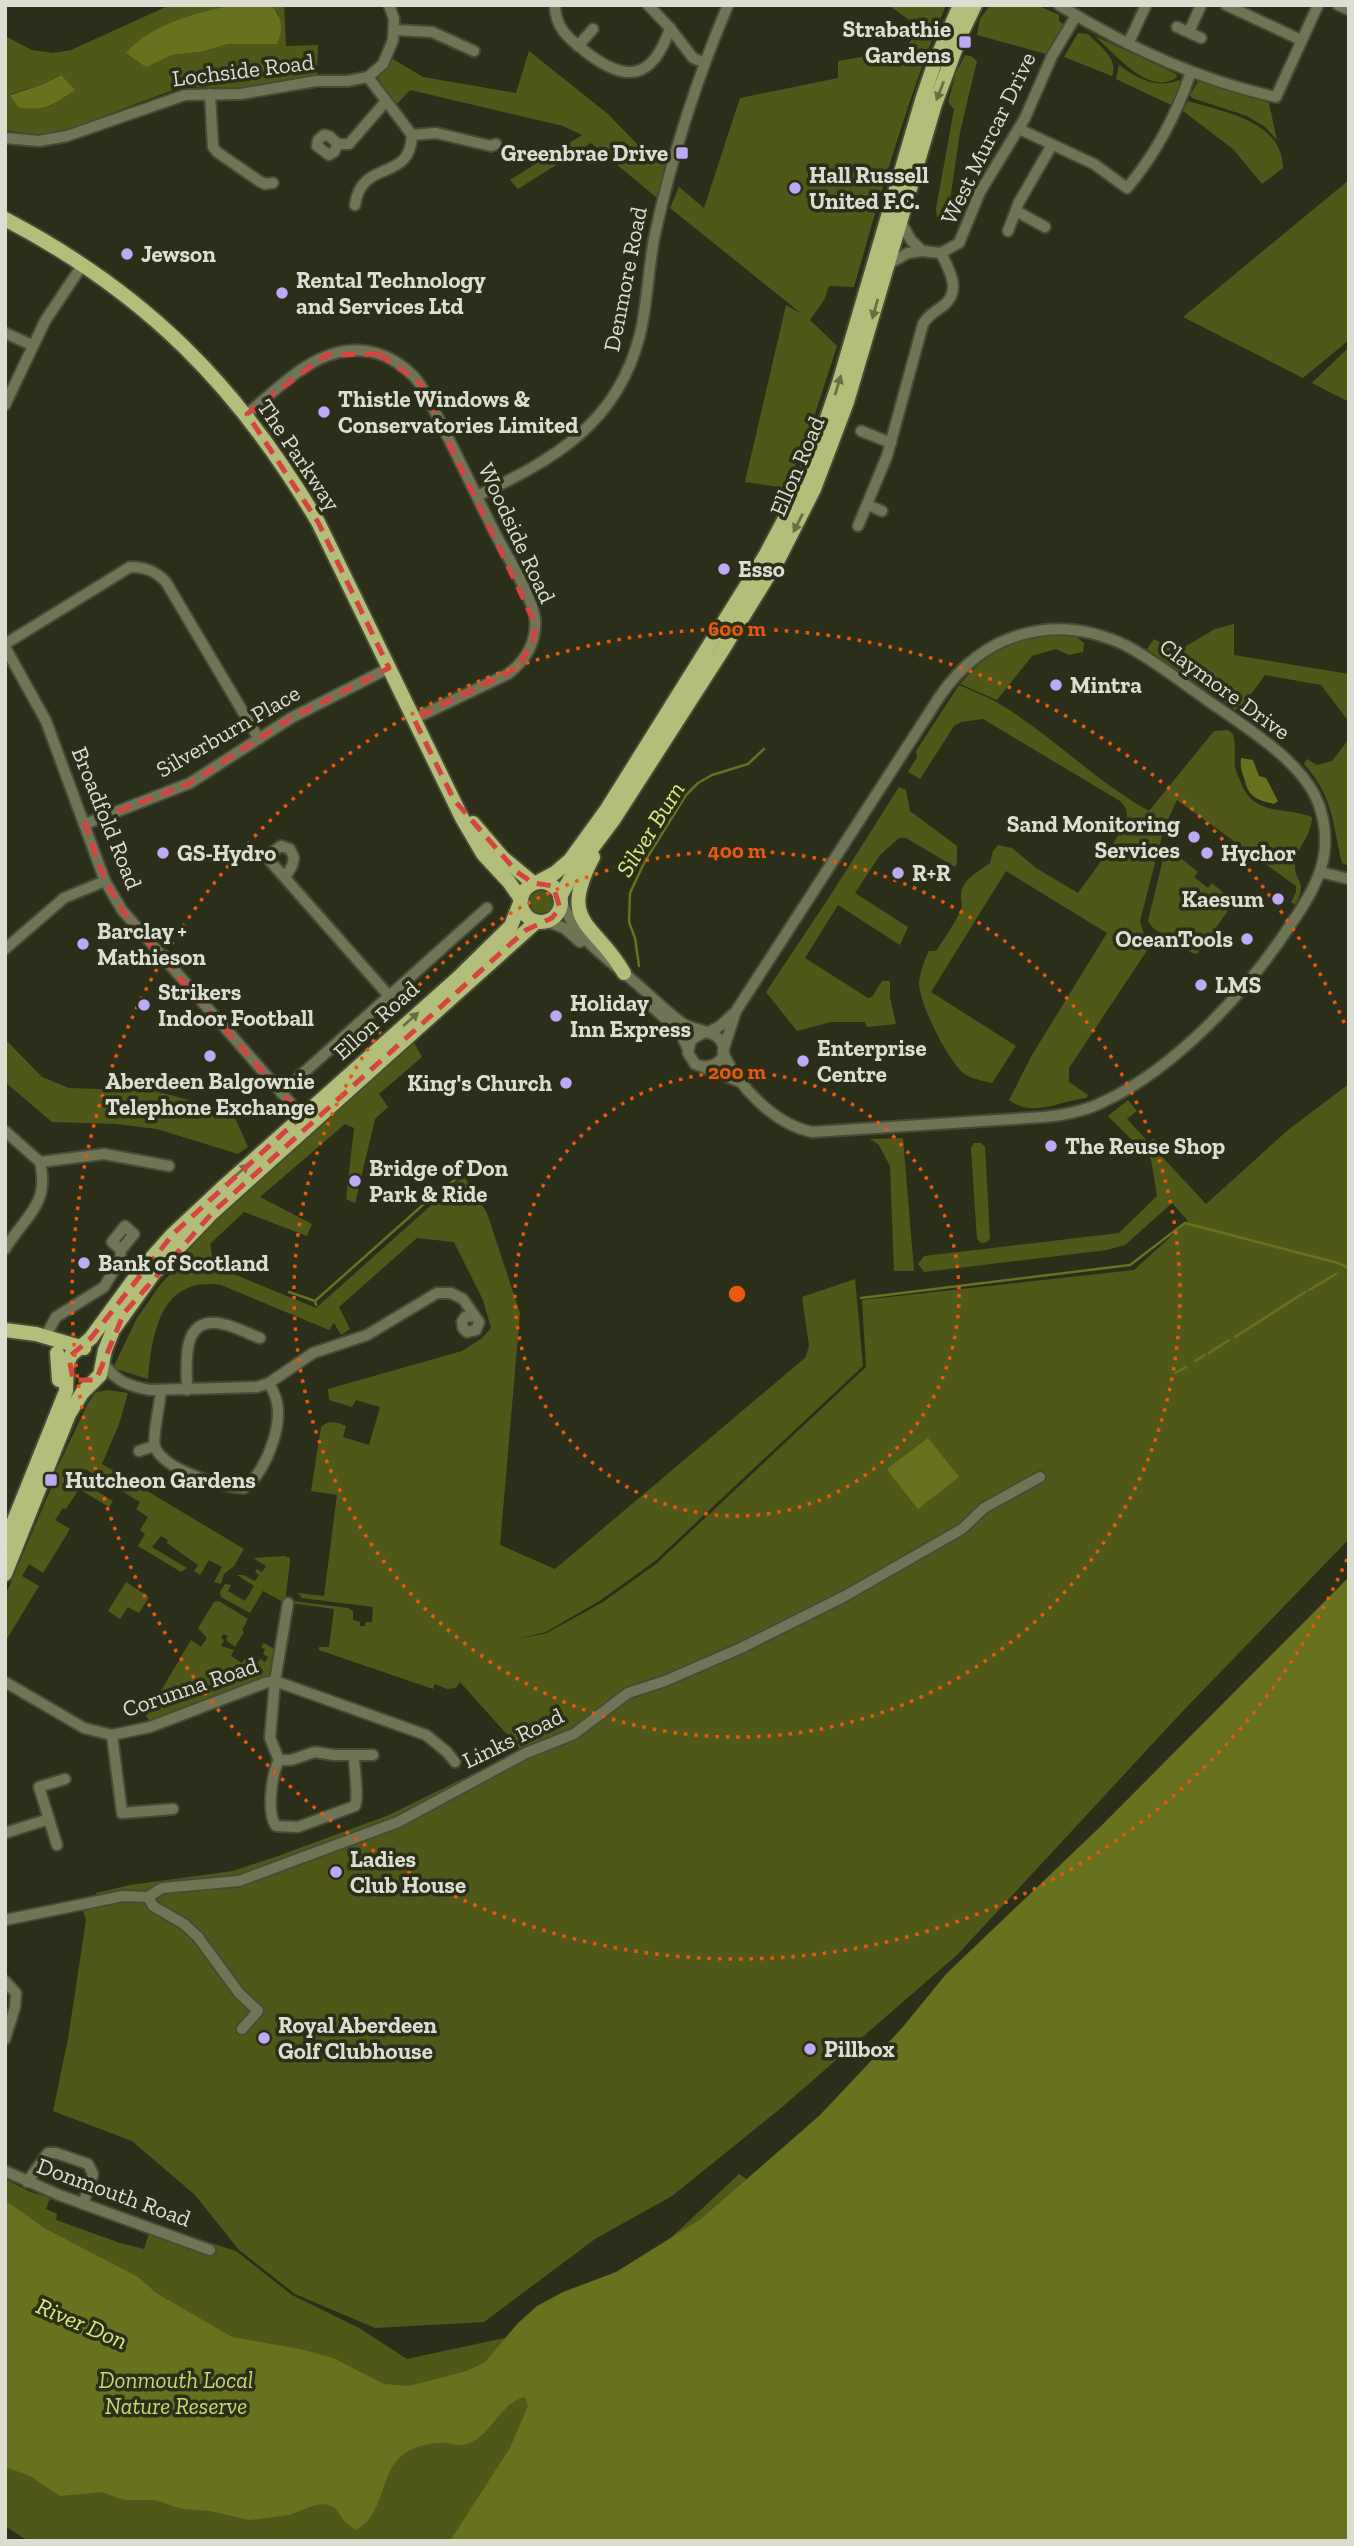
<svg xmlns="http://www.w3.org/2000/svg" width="1354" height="2546" viewBox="0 0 1354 2546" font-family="'Zilla Slab',serif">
	<rect width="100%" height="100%" fill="#2b2f19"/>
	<!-- green -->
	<g fill="#505819" fill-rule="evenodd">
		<path d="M170,5H232L192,16L146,66L172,55L200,52L229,44H277L279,15L271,5H284L286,46L318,45L317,75L242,88L181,87L61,132L42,135L5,130V36L32,50L53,53L71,50ZM60,75L74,90L50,106L10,94L41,85Z"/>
		<path d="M888,5H946C908,96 881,192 854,287L829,286L824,300L810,320L837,346L814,417L786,488L745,482L786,305L802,314L670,208L679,187L704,208L740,98L838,78V61L905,49L920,28L928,33Z"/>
		<polygon points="990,5 1037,5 1059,15 1059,21 1064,25 1046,54 977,35 980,19"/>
		<path d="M1078,33L1088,34C1099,46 1119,58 1112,76L1064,57Z"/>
		<path d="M1095,36L1176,74L1177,77C1150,98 1113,52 1095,36Z"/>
		<polygon points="529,51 608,114 641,148 655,159 661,149 667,158 657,198 591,143 518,189 510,180 582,135 563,126 410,90 395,106 377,76 393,59 423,77 516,93"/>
		<polygon points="965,55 971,56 977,61 960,132 948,214 947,219 941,221 937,217 936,209 954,109 948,102 956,73"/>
		<path d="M1119,65C1137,79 1157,89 1179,80L1182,83L1173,104H1169L1116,79Z"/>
		<polygon points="1198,81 1269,103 1277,140 1265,127 1247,116 1192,98 1190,95"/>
		<path d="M1188,101C1223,112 1282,120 1283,168L1262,184L1233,149L1183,111Z"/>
		<polygon points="1349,180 1349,340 1303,378 1183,317"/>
		<polygon points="1349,347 1349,402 1312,383"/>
		<polygon points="1234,624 1234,655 1349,674 1349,722 1321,685 1265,675 1249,697 1258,710 1256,724 1147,649 1154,639 1176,652 1215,629"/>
		<path d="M1073,634L1084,643L1083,652L1069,655L1056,649L1032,656L997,700L960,684C993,644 1023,636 1073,634Z"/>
		<path d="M959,685C972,691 986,696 998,703C1052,735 1095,781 1149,811L1214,731L1228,730L1233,734C1236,745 1234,756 1235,767C1236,772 1239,778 1241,783C1255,817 1283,806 1312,817C1311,839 1296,847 1295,864C1294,884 1309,879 1295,905L1291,902L1296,892V886L1177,800L1164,828L1140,921L1148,949L1069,1068V1082L1088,1095L1086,1098C1059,1101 1033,1118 1009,1100L1032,1055L1107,933L1006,871L931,992L1016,1046L992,1083C984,1081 973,1079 966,1075C949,1064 919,1003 919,983C920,972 924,961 929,951H936C944,939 953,926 960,912C963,906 961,903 961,896C961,880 978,872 990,863L993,851L998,845L1012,848L1036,868L1078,893C1088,879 1125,831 1127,816C1127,810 1125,806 1120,801L983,719L961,722L954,726L920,779L908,772L917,757L916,751Z"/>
		<path d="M1349,739V866L1342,863C1332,822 1334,798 1304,764L1307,759L1317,765L1332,761Z"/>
		<polygon points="899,787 906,790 910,811 957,846 957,863 955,867 906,838 899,838 880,855 855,893 908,927 900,945 838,905 805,958 868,998 872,997 882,981 890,981 890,997 896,1024 867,1027 865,1022 831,1022 797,1031 766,992 830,896"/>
		<polygon points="1169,852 1168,858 1177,861 1179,857 1198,872 1194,877 1208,888 1212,883 1233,901 1232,905 1197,954 1192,953 1153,928 1148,921 1163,859"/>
		<circle cx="540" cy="902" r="15"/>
		<polygon points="5,1039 42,1077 69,1088 155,1091 215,1107 226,1098 248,1147 238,1154 157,1129 116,1124 52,1122 5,1082"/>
		<path d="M413,1041L422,1057L379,1094L388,1107L375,1119L355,1203L346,1199L354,1128L345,1124L260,1197L312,1224L307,1236L244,1212L210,1244L214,1266L316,1308L464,1176L487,1213L520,1313L500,1545L555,1569L806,1357L809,1345L802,1297L855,1279L863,1366L655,1561L601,1600L546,1632L513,1640L547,1633L603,1602L656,1564L866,1367L862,1300L1134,1270L1188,1221L1172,1203L1125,1245L1107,1250L924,1272L918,1264L924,1256L1119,1233L1157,1196L1151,1159L1108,1116L1128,1100L1137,1111L1127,1119L1206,1204L1288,1130L1349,1084V1539L1180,1714L958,1954L781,2108L672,2196L595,2239L484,2322L375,2328L295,2294L239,2250L195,2195L132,2141L53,2111L68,2039L86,1920L82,1908L98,1905L96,1893L130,1885L233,1871L278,1856L389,1815L521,1750L460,1682L456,1688L447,1689L435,1684L433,1689L319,1650V1647H329L334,1609L291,1603L293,1601L348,1608L353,1611V1620L360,1622V1626H365L366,1622H372L373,1607L302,1598L298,1593L324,1596L337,1495L311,1491L321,1427C329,1420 336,1422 346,1426L343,1437L369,1445L380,1407L356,1400L352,1407L329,1400L328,1389L462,1351L481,1339L491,1328L483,1300L454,1242L417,1238L339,1307L350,1329L341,1335L334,1323L329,1330L221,1285C160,1276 152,1334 148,1379L113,1368L137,1318L160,1285L189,1254L183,1249Z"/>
		<polygon points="903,1138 914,1271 894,1271 890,1166 879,1145 870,1139"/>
		<polygon points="974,1143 981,1143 985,1147 990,1238 987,1242 981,1243 977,1239 971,1148"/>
		<polygon points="108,1390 128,1393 119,1424 102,1464 244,1549 234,1566 224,1574 221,1584 214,1582 222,1567 209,1560 200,1575 194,1571 198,1565 167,1543 168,1540 161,1536 152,1547 187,1568 181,1572 138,1546 145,1534 140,1530 148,1517 136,1509 140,1502 85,1469 78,1480 113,1501 109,1507 79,1489 66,1509 63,1508 55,1520 70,1529 43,1573 29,1564 22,1576 39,1586 5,1642 5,1596 52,1486 55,1479 53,1477 88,1403 96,1392"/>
		<polygon points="284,1556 290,1558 290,1561 285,1603 263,1591 250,1613 221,1597 220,1592 225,1584 231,1585 228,1591 245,1601 254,1586 237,1575 243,1575 255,1581 259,1575 255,1572 257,1569 262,1572 266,1566 253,1558"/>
		<polygon points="126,1582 149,1597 139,1613 128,1607 120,1619 108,1611"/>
		<polygon points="219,1601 248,1619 242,1630 244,1632 235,1647 226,1640 228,1636 223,1634 221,1638 224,1640 221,1646 234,1650 231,1656 242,1663 246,1657 255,1666 260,1659 265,1662 268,1657 263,1654 265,1649 261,1647 264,1643 276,1650 273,1676 151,1723 146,1716 191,1640 201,1647 207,1638 198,1628 214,1602"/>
		<polygon points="739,2174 818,2226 458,2541 28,2541 5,2526 5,2179 28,2191 50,2198 46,2209 57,2214 56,2220 120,2243 144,2249 149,2233 168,2229 236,2251 292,2295 359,2328 407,2359 582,2321"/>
	</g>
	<!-- water -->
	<g fill="#67711e">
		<path d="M232,5H271C282,18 284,28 277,44H229L200,52L172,55L146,67L126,53C150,24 197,13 232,5Z"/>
		<path d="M61,75L75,90C52,105 46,112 18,107L10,95L41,85Z"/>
		<path d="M1241,758L1253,760L1259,776L1266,778L1278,801L1274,804C1258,800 1249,798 1245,781C1242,772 1240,768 1241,758Z"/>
		<polygon points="928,1438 959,1477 918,1509 888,1471 888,1468"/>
		<path d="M1349,1577V2541H450L510,2448L528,2406L525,2397C501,2402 493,2432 472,2442C461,2447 458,2445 446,2443C434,2442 414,2446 404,2454C378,2473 386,2514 356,2530L346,2523L335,2508L326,2504L315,2505L289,2515L249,2520L210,2511L182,2509L155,2500H125L101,2492L60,2496L30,2476L5,2467V2200L44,2228L138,2277L156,2293L232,2337L300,2349L333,2358L384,2384L409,2386L467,2371L485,2362L518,2323L537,2306L563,2292L616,2272L701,2219L820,2115L902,2028L946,1974L1101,1826Z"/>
	</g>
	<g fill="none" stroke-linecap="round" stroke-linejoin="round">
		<!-- stream -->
		<g stroke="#67711e" stroke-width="2.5">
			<polyline points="639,966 635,938 629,922 630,893 645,861 686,795 698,783 712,775 748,764 764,749"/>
			<polyline points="1309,1290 1336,1274"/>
			<polyline points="289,1292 315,1301"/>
			<polyline points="861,1298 1130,1265 1185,1223 1338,1263 1349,1268"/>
			<polyline points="316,1305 315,1301 433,1196 474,1166"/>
			<polyline points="1235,1337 1305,1292"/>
			<polyline points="1209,1353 1229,1340"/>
			<polyline points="1195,1361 1205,1355"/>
			<polyline points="1175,1373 1186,1367"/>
		</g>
		<!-- minor casing -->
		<g stroke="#474b36" stroke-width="14">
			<g id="minor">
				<path d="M555,5C555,28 569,39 586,52C627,84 653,79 670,28"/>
				<polyline points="648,5 670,28 693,58 705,63"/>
				<path d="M1059,5C1127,47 1198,80 1276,97L1318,5"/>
				<polyline points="1226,5 1301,40"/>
				<polyline points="1338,5 1349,10"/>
				<polyline points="1177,27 1201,38"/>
				<polyline points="395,30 432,32 474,51"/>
				<polyline points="1189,32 1201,5"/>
				<polyline points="1128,44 1146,5"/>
				<polyline points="578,46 593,29"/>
				<polyline points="210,94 213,147 217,152 259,181 265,184 273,183"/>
				<path d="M1019,129L1094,164L1127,188C1155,155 1177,113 1191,72"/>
				<polyline points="412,135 436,133 491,146 496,144"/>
				<polyline points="5,138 39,141 67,136 185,95 241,94 316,81 347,81 368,77 383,64 393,40 394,19 389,5"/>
				<polyline points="338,144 334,152 329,155 317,146 318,140 324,135 329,136 338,144 349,144 386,101"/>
				<path d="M355,205C362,157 410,184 412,135L368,77"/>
				<polyline points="1016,211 1045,227"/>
				<polyline points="900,221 911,240 922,251"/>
				<polyline points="1008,231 1019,202 1052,145"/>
				<polyline points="888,264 908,253 922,251 941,253 959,243 980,192 1025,118 1052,56 1076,16"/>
				<polyline points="5,333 32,345"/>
				<polyline points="5,405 45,321 83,264"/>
				<path d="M247,414C287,381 330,332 387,357C401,364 415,375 423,389C449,437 472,488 497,537C508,557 533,599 535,619C537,642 525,661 508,674L414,719"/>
				<polyline points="861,431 891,443"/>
				<path d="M477,496C554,459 618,424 640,334C648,301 648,267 655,234C672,156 697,78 728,5"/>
				<polyline points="868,505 882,511"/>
				<path d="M858,526L887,456L923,324C928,315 935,312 944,305C962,290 949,270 941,253"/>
				<path d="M5,644L130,567C145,567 156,571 166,582L259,739"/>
				<polyline points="5,647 46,721 105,881 122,910 302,1116"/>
				<polyline points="85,824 190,783 291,718 389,668"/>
				<polyline points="1320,872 1349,879"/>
				<polyline points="285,877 292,866 294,858 290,849 281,846 271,853 270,861 390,997"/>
				<path d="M561,902C567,911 570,921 577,930C594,950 617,967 637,984C652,997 667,1012 682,1023C694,1031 714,1030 721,1041C732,1059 710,1072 695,1064L688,1053L691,1040L703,1033"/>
				<polyline points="546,921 564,928 580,942"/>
				<polyline points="5,949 64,898 105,881"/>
				<polyline points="647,1002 680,1032 688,1049"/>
				<polyline points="707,1033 720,1026 733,1014"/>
				<path d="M723,1053C739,1087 774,1124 812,1132L1044,1117C1065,1115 1086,1111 1105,1101C1176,1068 1249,989 1291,924C1303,907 1315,888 1321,868C1327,848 1326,825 1319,805C1303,759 1238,723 1200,695C1176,678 1152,659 1125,645C1055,612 984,632 940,696L736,1011L723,1051"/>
				<polyline points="705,1068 738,1081"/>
				<polyline points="281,1093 487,908"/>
				<path d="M5,1131L40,1162C50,1205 25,1216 5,1249"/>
				<polyline points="40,1162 104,1154 169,1166"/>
				<polyline points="45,1337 56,1317 104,1287 120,1260 121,1250 134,1234 125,1226 112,1242 121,1250"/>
				<path d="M103,1362C115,1381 128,1386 150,1390L257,1387L269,1383L313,1353L367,1335L437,1293H451L463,1299L479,1322L476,1330L467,1332L463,1328L462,1322L465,1317L473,1316"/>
				<path d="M187,1390C187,1366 180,1320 217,1323C231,1324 246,1333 260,1338"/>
				<path d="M161,1391C160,1403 152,1439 155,1447C164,1470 221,1487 244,1488C265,1473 282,1429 277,1403C276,1396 272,1389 269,1383"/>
				<polyline points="139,1451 154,1446"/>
				<polyline points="288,1603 275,1681 270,1738 279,1760 291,1760 315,1752 334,1755 373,1755"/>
				<polyline points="5,1682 84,1728 112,1735 150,1727 265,1683 275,1681 426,1735 447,1752 455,1762"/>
				<polyline points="112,1735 122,1813 173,1809"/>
				<path d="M279,1760C272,1774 266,1812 276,1826L298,1827L355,1806C359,1797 354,1768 354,1756"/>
				<polyline points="5,1833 49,1819"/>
				<polyline points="57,1845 39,1787 65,1779"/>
				<polyline points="148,1897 153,1906 184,1924 198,1937 239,1993 258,2011 242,2029"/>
				<polyline points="5,1920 123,1896 148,1897 162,1888 239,1881 398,1822 526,1753 574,1734 628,1693 665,1681 741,1648 845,1596 962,1529 984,1508 1040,1477"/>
				<polyline points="5,1981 16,1993 15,2007 5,2039"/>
				<polyline points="5,2171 59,2195 210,2250"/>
				<polyline points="27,2182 48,2153 56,2153 88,2164 93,2174 83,2204"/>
			</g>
		</g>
		<!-- major casing -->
		<g stroke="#474b36" stroke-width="18">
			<g id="major">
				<path d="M5,219C146,293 238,386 318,522L462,818L483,854L509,882L521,899"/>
				<polyline points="473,823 503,858 533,883"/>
				<path d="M593,857C557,925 595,922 624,973"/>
				<polyline points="540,881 555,873 570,860 607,809 765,556 798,494 813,459 839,383 923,97 935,62 960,5"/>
				<circle cx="541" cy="902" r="20"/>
				<polyline points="560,897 572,875 614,819 722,651 779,558 814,489 847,402 935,104 961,34 975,5"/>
				<polyline points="5,1330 36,1334 84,1348"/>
				<polyline points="57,1353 59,1380"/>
				<polyline points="5,1543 66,1391 67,1363 71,1355 91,1338 140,1271 173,1234 221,1189 458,978 511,926 520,903"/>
				<polyline points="5,1574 69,1414 82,1393 100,1375 105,1350 113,1330 154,1273 213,1212 536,922"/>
			</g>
		</g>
		<!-- minor -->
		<use href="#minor" stroke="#707555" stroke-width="10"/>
		<!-- major -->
		<use href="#major" stroke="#b3be7b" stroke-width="14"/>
	</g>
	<!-- one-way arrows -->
	<defs><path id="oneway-solid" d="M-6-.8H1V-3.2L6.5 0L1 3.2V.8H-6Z" transform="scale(1.75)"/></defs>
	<g fill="#686f45">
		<use href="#oneway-solid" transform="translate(940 91) rotate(111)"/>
		<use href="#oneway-solid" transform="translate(875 309) rotate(106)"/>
		<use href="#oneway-solid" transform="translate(838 385) rotate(-73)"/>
		<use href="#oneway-solid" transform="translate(798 523) rotate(117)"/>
		<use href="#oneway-solid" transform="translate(411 1019) rotate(-42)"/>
		<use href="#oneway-solid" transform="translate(241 1171) rotate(-42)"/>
	</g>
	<!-- marked area -->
	<path fill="none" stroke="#d74341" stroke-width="5" stroke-dasharray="14 9" stroke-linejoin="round" d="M379,354L420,383L535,623L533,641L517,668L414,719L454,800L517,872L533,883L553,886L560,908L552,918L526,930L213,1212L124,1313L96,1380H73L69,1357L91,1338L173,1234L302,1116L130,922L105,881L85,824L190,783L291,718L389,668L318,522L247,414L326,355Z"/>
	<!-- distance rings -->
	<g fill="none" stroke="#e8590c" stroke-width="3.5" stroke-dasharray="3.5 7">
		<circle cx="737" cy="1294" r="222"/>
		<circle cx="737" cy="1294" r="443"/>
		<path d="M1347 1559A665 665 0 1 1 1347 1029"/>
	</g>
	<!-- markers -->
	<g fill="#bea9f5" stroke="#2b2f19" stroke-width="2.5">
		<rect x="958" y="35" width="14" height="14" rx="3.5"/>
		<rect x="675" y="146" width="14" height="14" rx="3.5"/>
		<circle cx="795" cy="188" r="7"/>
		<circle cx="127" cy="254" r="7"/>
		<circle cx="282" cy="293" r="7"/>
		<circle cx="324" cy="412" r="7"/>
		<circle cx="724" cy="569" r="7"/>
		<circle cx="1056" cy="685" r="7"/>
		<circle cx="1194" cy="837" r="7"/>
		<circle cx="163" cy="853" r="7"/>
		<circle cx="1207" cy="853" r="7"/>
		<circle cx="898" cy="873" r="7"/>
		<circle cx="1278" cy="899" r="7"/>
		<circle cx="1247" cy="939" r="7"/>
		<circle cx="83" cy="944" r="7"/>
		<circle cx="1201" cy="985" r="7"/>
		<circle cx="144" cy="1005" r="7"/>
		<circle cx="556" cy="1016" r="7"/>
		<circle cx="210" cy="1056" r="7"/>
		<circle cx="803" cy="1061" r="7"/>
		<circle cx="566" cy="1083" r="7"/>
		<circle cx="1051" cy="1146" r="7"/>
		<circle cx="355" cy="1181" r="7"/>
		<circle cx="84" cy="1263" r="7"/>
		<rect x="44" y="1473" width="14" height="14" rx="3.5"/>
		<circle cx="336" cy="1872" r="7"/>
		<circle cx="264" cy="2038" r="7"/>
		<circle cx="810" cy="2049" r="7"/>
	</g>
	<g text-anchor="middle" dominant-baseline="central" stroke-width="7" stroke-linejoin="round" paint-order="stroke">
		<!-- poi labels -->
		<g font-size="23" font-weight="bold" fill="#dcded1" stroke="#2b2f19" text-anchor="start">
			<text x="951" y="29" text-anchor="end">Strabathie<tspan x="951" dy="26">Gardens</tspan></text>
			<text x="668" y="153" text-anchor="end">Greenbrae Drive</text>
			<text x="809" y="175">Hall Russell<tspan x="809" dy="26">United F.C.</tspan></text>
			<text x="141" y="254">Jewson</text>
			<text x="296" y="280">Rental Technology<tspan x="296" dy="26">and Services Ltd</tspan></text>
			<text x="338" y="399">Thistle Windows &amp;<tspan x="338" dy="26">Conservatories Limited</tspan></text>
			<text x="738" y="569">Esso</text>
			<text x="1070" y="685">Mintra</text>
			<text x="1180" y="824" text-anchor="end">Sand Monitoring<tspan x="1180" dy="26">Services</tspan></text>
			<text x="177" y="853">GS-Hydro</text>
			<text x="1221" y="853">Hychor</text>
			<text x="912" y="873">R+R</text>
			<text x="1264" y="899" text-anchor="end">Kaesum</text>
			<text x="97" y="931">Barclay +<tspan x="97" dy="26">Mathieson</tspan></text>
			<text x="1233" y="939" text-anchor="end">OceanTools</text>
			<text x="1215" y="985">LMS</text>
			<text x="158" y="992">Strikers<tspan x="158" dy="26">Indoor Football</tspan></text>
			<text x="570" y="1003">Holiday<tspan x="570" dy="26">Inn Express</tspan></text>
			<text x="817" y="1048">Enterprise<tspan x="817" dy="26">Centre</tspan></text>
			<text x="210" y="1081" text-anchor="middle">Aberdeen Balgownie<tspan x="210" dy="26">Telephone Exchange</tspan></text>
			<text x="552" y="1083" text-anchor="end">King's Church</text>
			<text x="1065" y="1146">The Reuse Shop</text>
			<text x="369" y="1168">Bridge of Don<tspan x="369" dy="26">Park &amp; Ride</tspan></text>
			<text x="98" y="1263">Bank of Scotland</text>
			<text x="65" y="1480">Hutcheon Gardens</text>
			<text x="350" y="1859">Ladies<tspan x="350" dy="26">Club House</tspan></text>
			<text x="278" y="2025">Royal Aberdeen<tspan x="278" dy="26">Golf Clubhouse</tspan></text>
			<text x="824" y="2049">Pillbox</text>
		</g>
		<!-- street labels -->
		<g font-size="23" fill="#dcded1" stroke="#2b2f19">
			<text transform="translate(243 70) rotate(-7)">Lochside Road</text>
			<text transform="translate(988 138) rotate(-64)">West Murcar Drive</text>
			<text transform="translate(625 279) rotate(-79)">Denmore Road</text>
			<text transform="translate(299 455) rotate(56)">The Parkway</text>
			<text transform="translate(797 466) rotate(-67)">Ellon Road</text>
			<text transform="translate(517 533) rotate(65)">Woodside Road</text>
			<text transform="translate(1225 689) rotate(36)">Claymore Drive</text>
			<text transform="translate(228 731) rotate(-30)">Silverburn Place</text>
			<text transform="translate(107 818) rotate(68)">Broadfold Road</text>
			<text transform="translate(376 1020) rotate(-42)">Ellon Road</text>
			<text transform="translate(190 1687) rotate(-19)">Corunna Road</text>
			<text transform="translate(513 1738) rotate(-26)">Links Road</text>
			<text transform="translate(114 2192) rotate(20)">Donmouth Road</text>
		</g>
		<!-- park labels -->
		<g font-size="23" font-style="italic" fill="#c8d86b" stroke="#2b2f19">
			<text x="176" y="2380">Donmouth Local<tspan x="176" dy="26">Nature Reserve</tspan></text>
		</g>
		<!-- water labels -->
		<g font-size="24" font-style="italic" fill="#dbeb7e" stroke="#2b2f19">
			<text transform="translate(650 829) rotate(-58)">Silver Burn</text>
			<text transform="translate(82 2323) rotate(23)">River Don</text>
		</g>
	</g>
	<circle cx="737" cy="1294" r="10" fill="#e8590c" stroke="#2b2f19" stroke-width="3.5"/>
	<g font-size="21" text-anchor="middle" font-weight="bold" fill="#e8590c" stroke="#2b2f19" stroke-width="7" stroke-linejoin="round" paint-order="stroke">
		<text x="737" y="636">600 m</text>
		<text x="737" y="858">400 m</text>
		<text x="737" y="1079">200 m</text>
	</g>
	<!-- border -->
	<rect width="1354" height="2546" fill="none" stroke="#dcded1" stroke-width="14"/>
</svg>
